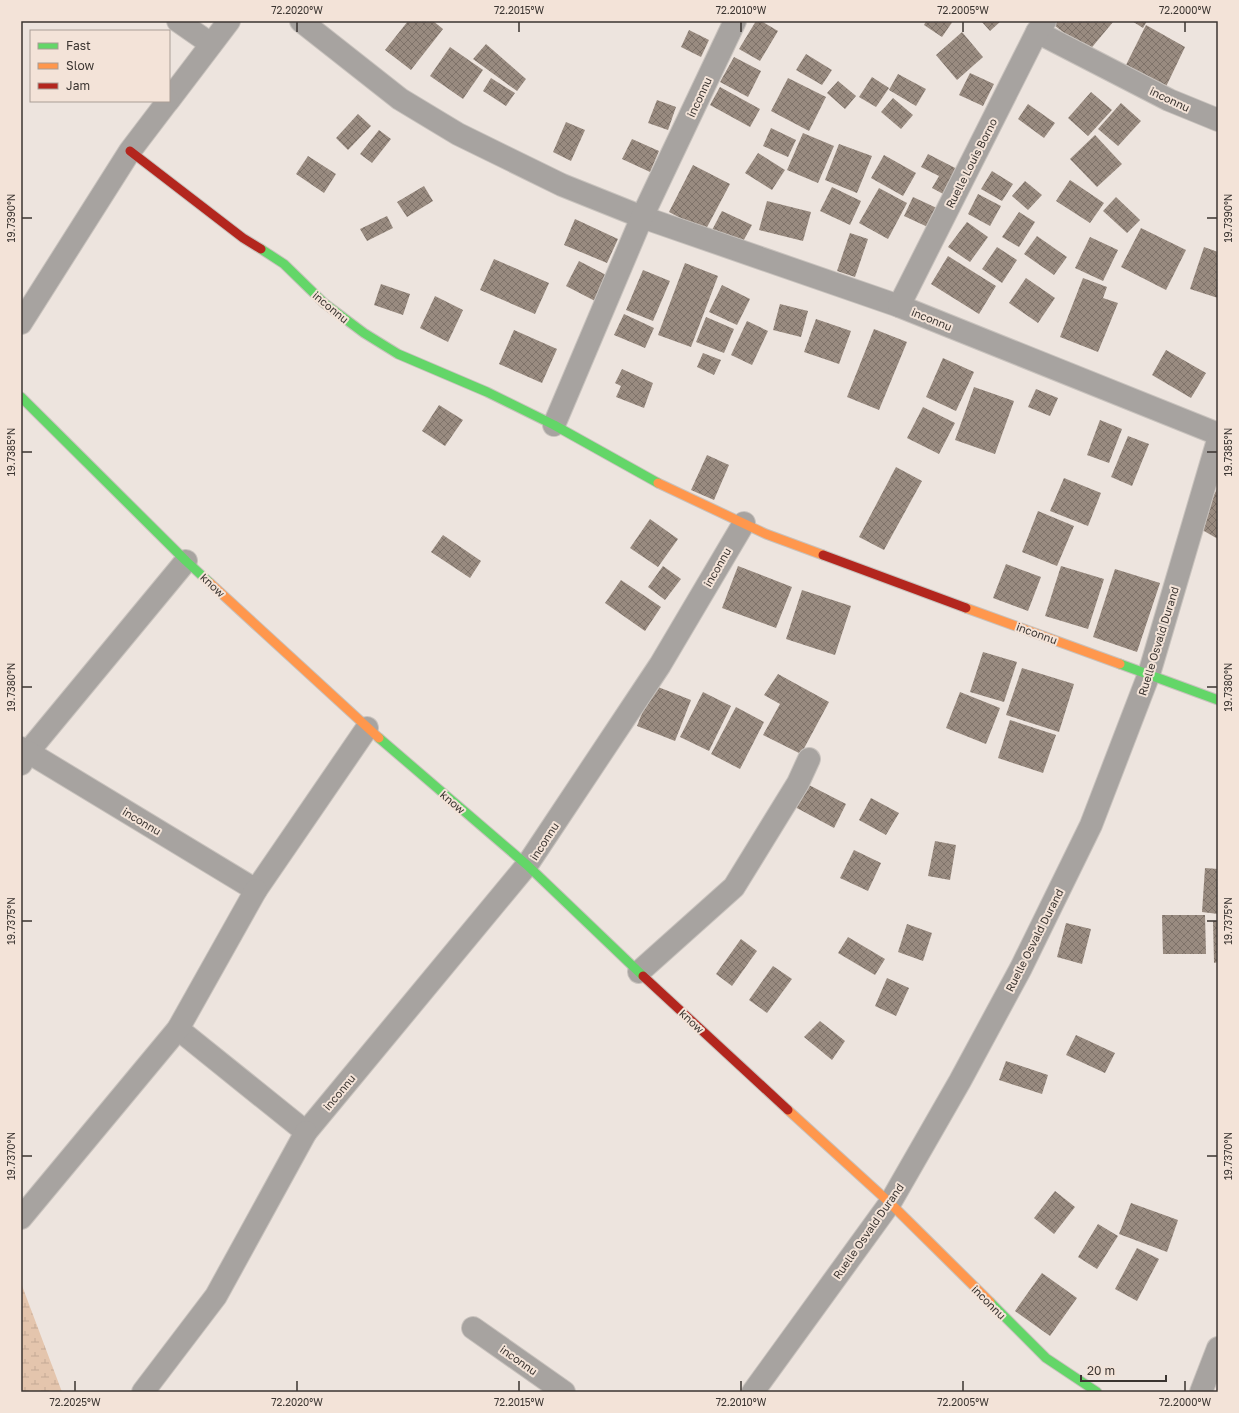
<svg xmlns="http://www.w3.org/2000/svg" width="1239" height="1413" viewBox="0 0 1239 1413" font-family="'Golos Text',sans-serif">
	<defs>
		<pattern id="wetland-marsh" width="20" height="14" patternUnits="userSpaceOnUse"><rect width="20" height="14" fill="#e4c5ad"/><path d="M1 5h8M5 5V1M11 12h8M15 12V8" fill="none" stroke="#c4aa95"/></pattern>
		<pattern id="building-cross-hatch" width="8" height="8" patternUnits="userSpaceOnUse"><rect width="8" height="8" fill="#998b80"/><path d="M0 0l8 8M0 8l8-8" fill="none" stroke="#7e7269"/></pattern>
	</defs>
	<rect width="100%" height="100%" fill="#ede4de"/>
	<!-- wetland -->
	<polygon fill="url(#wetland-marsh)" points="21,1283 62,1392 21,1392"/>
	<!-- building -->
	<g fill="url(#building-cross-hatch)">
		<polygon points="408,21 433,21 443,29 411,70 385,50"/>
		<polygon points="756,21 761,21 778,31 760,61 739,49"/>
		<polygon points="926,21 953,21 942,37 924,25"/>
		<polygon points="981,21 1001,21 990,31"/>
		<polygon points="1057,21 1111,21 1113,22 1088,52 1054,25"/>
		<polygon points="1132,21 1147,21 1143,28"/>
		<polygon points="1146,25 1185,47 1162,95 1122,73"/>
		<polygon points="689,30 709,40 701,57 681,47"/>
		<polygon points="962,32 983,57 957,80 936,55"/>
		<polygon points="486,44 526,79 517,91 473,59"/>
		<polygon points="450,47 483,70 463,99 430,76"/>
		<polygon points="806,54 832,70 822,85 796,70"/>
		<polygon points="734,57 761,71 748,97 720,82"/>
		<polygon points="970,73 994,84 983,106 959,95"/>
		<polygon points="898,74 926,89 916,106 889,90"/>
		<polygon points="872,77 889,88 876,107 859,97"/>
		<polygon points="491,78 515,93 506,106 483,91"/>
		<polygon points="788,78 826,97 809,131 771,111"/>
		<polygon points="838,81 856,96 845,109 827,93"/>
		<polygon points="720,87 760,109 750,127 710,105"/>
		<polygon points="1091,92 1112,110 1088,136 1068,118"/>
		<polygon points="893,98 913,115 901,129 881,112"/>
		<polygon points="657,100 676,107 668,130 648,123"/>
		<polygon points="1121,103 1141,121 1118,146 1098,129"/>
		<polygon points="1028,104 1055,123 1044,138 1018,119"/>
		<polygon points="358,114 371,126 348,150 336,138"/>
		<polygon points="566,122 585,130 571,161 553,152"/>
		<polygon points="771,128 796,140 788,157 763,146"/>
		<polygon points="379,130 391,139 372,163 360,154"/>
		<polygon points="803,133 834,146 818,183 787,170"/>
		<polygon points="1095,135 1122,164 1097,187 1070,159"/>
		<polygon points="632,139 659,151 650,172 622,159"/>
		<polygon points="839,144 872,156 857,193 825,180"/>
		<polygon points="758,153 785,170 772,190 745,173"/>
		<polygon points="928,154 961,171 947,196 932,188 939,176 921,167"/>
		<polygon points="884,155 916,173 903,196 871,178"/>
		<polygon points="308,156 336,174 324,193 296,174"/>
		<polygon points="693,165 730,184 705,231 669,212"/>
		<polygon points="992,171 1013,184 1002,201 981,189"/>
		<polygon points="1070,180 1104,203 1090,223 1056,201"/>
		<polygon points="1025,181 1042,195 1028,210 1012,196"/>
		<polygon points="424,186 433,201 407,217 397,202"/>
		<polygon points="832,187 861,201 850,225 820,211"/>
		<polygon points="879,188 907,203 888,239 859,223"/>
		<polygon points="978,194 1001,206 990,226 968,214"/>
		<polygon points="913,197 941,210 932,229 904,216"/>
		<polygon points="1116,197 1140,220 1127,233 1103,211"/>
		<polygon points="767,201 811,212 803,241 759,230"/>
		<polygon points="722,211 752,225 740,247 711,232"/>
		<polygon points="1019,212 1035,222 1019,247 1002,237"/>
		<polygon points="387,216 393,228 367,241 360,229"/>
		<polygon points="575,219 618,239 607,263 564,245"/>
		<polygon points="967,222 988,237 970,262 948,247"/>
		<polygon points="1141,228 1186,250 1166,290 1121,267"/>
		<polygon points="850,233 868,239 855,277 837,271"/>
		<polygon points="1037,236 1067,257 1054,275 1024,254"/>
		<polygon points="1090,237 1118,250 1103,281 1075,268"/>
		<polygon points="997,247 1017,260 1002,283 982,269"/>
		<polygon points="1204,247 1218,252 1218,298 1190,289"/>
		<polygon points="948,256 996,286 979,314 931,284"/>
		<polygon points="494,259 549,283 535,314 480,290"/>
		<polygon points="579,261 610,277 597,302 566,286"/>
		<polygon points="685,263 718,276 691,347 658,335"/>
		<polygon points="643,270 670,281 653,321 626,310"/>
		<polygon points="1026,278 1055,298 1038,323 1009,303"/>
		<polygon points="1083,278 1107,287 1103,298 1118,303 1098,352 1060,337"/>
		<polygon points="381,284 410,294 403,315 374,305"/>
		<polygon points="722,285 750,299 737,325 709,312"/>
		<polygon points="435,296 463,310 448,342 420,328"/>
		<polygon points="780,304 808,311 801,337 773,330"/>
		<polygon points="624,314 654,328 645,348 614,335"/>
		<polygon points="706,317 734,329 724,353 696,342"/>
		<polygon points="816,319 851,331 839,364 804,352"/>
		<polygon points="747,321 768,331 752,365 731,355"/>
		<polygon points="874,329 907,342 879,410 847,397"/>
		<polygon points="514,330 557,349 542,383 499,364"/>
		<polygon points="1166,350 1206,373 1191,398 1152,375"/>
		<polygon points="703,353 721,360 714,375 697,367"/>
		<polygon points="943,358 974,372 956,411 926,397"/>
		<polygon points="622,369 653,383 644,408 616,397 621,386 615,383"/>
		<polygon points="974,387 1014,401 995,454 955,440"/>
		<polygon points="1036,389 1058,398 1050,416 1028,407"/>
		<polygon points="439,405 463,420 445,446 422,431"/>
		<polygon points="923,407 955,423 939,454 907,438"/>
		<polygon points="1100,420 1122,429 1109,463 1087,455"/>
		<polygon points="1128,436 1149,444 1132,486 1111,477"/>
		<polygon points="707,455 729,465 714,500 691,490"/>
		<polygon points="896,467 922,481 884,550 859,537"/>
		<polygon points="1064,478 1101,493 1088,526 1050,511"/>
		<polygon points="1217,489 1218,490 1218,539 1197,527"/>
		<polygon points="1038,511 1074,526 1057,566 1022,552"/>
		<polygon points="650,519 678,539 658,567 630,548"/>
		<polygon points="443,535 481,561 470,578 431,552"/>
		<polygon points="1006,564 1041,577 1028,611 993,598"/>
		<polygon points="663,566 681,579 665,600 648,587"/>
		<polygon points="738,566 792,587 776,628 722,608"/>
		<polygon points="1061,566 1104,579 1088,629 1045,616"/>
		<polygon points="1115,569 1160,583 1137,652 1093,637"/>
		<polygon points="621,580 661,607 645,631 605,603"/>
		<polygon points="802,590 851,606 835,655 786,639"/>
		<polygon points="983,652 1017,662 1004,702 970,692"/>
		<polygon points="1022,668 1074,684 1059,732 1006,715"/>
		<polygon points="778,674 829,702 801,754 763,735 780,704 764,695"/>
		<polygon points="653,685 691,700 675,741 637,726"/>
		<polygon points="703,692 731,706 709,751 680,737"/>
		<polygon points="960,692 1000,708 986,744 946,728"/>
		<polygon points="736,707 764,722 740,769 711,754"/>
		<polygon points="1010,720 1056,735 1043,773 998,758"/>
		<polygon points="807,784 846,804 834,828 795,807"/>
		<polygon points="871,798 899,813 886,835 859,820"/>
		<polygon points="935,841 956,845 950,880 928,876"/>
		<polygon points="854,850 881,863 868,891 840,878"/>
		<polygon points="1205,868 1218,869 1218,914 1202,912"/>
		<polygon points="1162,915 1205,915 1206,954 1163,954"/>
		<polygon points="1213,921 1218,921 1218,962 1214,963"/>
		<polygon points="1066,923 1091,929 1082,964 1057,957"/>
		<polygon points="907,924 932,933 923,961 898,952"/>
		<polygon points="848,937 885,959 875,975 838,953"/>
		<polygon points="741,939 757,951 732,986 716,974"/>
		<polygon points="773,966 792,979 767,1013 749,1000"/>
		<polygon points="887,978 909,988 896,1016 875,1006"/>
		<polygon points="820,1021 845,1041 832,1060 804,1037"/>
		<polygon points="1076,1035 1115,1053 1105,1073 1066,1055"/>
		<polygon points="1006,1061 1048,1075 1042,1094 999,1080"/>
		<polygon points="1055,1191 1075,1207 1054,1234 1034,1218"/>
		<polygon points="1131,1203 1178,1220 1167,1252 1119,1234"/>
		<polygon points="1098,1224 1118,1236 1097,1269 1078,1257"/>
		<polygon points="1137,1248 1159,1259 1137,1301 1115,1289"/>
		<polygon points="1042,1273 1077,1298 1050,1336 1015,1311"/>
	</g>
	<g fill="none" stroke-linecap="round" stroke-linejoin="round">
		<!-- street casing -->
		<g stroke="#c8c2bd" stroke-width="24">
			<g id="street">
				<polyline points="178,21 211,44"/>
				<polyline points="301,21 400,99 458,134 562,185 642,217 899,306 1218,434"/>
				<polyline points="1037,32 1169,100 1218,120"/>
				<polyline points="169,100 229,21"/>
				<polyline points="899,306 1037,32 1045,21"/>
				<polyline points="21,323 130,151 168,101"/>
				<polyline points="554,425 642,217 735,21"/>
				<polyline points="21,748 28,752 186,561"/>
				<polyline points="21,764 28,752 256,890 367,728"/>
				<polyline points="639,972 734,887 798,783 809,759"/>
				<polyline points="178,1029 306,1132 527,865 660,665 744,523"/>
				<polyline points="21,1218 178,1029 256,890"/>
				<polyline points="473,1328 564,1392"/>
				<polyline points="143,1392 216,1296 306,1132"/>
				<polyline points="753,1392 890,1203 960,1081 1021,968 1091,825 1149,674 1218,440"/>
				<polyline points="1201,1392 1218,1348"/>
			</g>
		</g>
		<!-- fast casing -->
		<g stroke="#c8c2bd" stroke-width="11">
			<g id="fast">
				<polyline points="261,249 284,264 324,303 364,333 398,354 487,392 554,425 658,483"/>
				<polyline points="21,397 186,561 210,583"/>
				<polyline points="1120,664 1218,700"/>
				<polyline points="379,738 527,865 643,976"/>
				<polyline points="990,1302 1046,1358 1097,1392"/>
			</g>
		</g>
		<!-- slow casing -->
		<g stroke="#c8c2bd" stroke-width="11">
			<g id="slow">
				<polyline points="658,483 766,534 823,555"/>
				<polyline points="210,583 379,738"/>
				<polyline points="966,608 1120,664"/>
				<polyline points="788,1110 890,1203 990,1302"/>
			</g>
		</g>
		<!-- jam casing -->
		<g stroke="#c8c2bd" stroke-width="11">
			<g id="jam">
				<polyline points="130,151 243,238 261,249"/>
				<polyline points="823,555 966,608"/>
				<polyline points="643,976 788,1110"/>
			</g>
		</g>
		<!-- street -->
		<use href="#street" stroke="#a7a3a0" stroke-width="22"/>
		<!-- fast -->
		<use href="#fast" stroke="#63d668" stroke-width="9"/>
		<!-- slow -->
		<use href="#slow" stroke="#ff974d" stroke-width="9"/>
		<!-- jam -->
		<use href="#jam" stroke="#b3261e" stroke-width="9"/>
	</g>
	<!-- ticks -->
	<path fill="none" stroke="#3b3531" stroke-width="1.5" d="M297,22V32M519,22V32M741,22V32M963,22V32M1185,22V32M22,218H32M1207,218H1217M22,452H32M1207,452H1217M22,687H32M1207,687H1217M22,921H32M1207,921H1217M22,1156H32M1207,1156H1217M75,1381V1391M297,1381V1391M519,1381V1391M741,1381V1391M963,1381V1391M1185,1381V1391"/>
	<g text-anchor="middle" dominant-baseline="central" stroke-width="4" stroke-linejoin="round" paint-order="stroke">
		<!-- street labels -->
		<g font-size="11" fill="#3b3531" stroke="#f3e3d8">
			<text transform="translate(699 97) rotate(-65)">inconnu</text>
			<text transform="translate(1170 99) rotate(25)">inconnu</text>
			<text transform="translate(971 163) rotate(-63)">Ruelle Louis Borno</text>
			<text transform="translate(331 307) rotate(40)">inconnu</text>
			<text transform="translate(932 319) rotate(22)">inconnu</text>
			<text transform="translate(717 567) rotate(-60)">inconnu</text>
			<text transform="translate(213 585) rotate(43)">know</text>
			<text transform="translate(1037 633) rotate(20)">inconnu</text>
			<text transform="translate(1158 641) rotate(-73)">Ruelle Osvald Durand</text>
			<text transform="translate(453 802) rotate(41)">know</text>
			<text transform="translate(142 821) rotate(31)">inconnu</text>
			<text transform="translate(544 841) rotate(-57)">inconnu</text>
			<text transform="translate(1034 940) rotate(-63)">Ruelle Osvald Durand</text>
			<text transform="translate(692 1021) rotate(43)">know</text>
			<text transform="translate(339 1092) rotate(-50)">inconnu</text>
			<text transform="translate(868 1231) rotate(-55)">Ruelle Osvald Durand</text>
			<text transform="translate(989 1302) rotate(45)">inconnu</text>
			<text transform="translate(519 1360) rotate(35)">inconnu</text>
		</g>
	</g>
	<!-- border -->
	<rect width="1239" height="1413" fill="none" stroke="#f3e3d8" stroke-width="44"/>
	<!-- legend -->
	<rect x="30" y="30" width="140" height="72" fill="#f3e3d8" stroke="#a99d95"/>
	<rect x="38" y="43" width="20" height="6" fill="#63d668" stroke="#a99d95"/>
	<text x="66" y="50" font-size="12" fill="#3b3531">Fast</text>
	<rect x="38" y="63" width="20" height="6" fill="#ff974d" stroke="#a99d95"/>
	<text x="66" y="70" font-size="12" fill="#3b3531">Slow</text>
	<rect x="38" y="83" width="20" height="6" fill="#b3261e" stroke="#a99d95"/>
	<text x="66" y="90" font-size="12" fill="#3b3531">Jam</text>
	<!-- scale -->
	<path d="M1081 1375v6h85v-6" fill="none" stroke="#3b3531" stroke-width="2"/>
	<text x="1087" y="1375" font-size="12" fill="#3b3531" stroke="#f3e3d8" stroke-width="3" paint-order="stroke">20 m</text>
	<rect x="22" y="22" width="1195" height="1369" fill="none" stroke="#3b3531" stroke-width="1.5"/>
	<g font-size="10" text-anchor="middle" fill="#3b3531">
		<text x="297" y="14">72.2020°W</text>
		<text x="519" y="14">72.2015°W</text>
		<text x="741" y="14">72.2010°W</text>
		<text x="963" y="14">72.2005°W</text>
		<text x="1185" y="14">72.2000°W</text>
		<text transform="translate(11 218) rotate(-90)" y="4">19.7390°N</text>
		<text transform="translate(1228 218) rotate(-90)" y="4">19.7390°N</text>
		<text transform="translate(11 452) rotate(-90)" y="4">19.7385°N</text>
		<text transform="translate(1228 452) rotate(-90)" y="4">19.7385°N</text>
		<text transform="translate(11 687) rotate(-90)" y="4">19.7380°N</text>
		<text transform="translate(1228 687) rotate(-90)" y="4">19.7380°N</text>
		<text transform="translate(11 921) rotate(-90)" y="4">19.7375°N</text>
		<text transform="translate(1228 921) rotate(-90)" y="4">19.7375°N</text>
		<text transform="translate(11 1156) rotate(-90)" y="4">19.7370°N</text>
		<text transform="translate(1228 1156) rotate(-90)" y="4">19.7370°N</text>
		<text x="75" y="1406">72.2025°W</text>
		<text x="297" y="1406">72.2020°W</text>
		<text x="519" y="1406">72.2015°W</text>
		<text x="741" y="1406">72.2010°W</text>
		<text x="963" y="1406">72.2005°W</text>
		<text x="1185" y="1406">72.2000°W</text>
	</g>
</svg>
